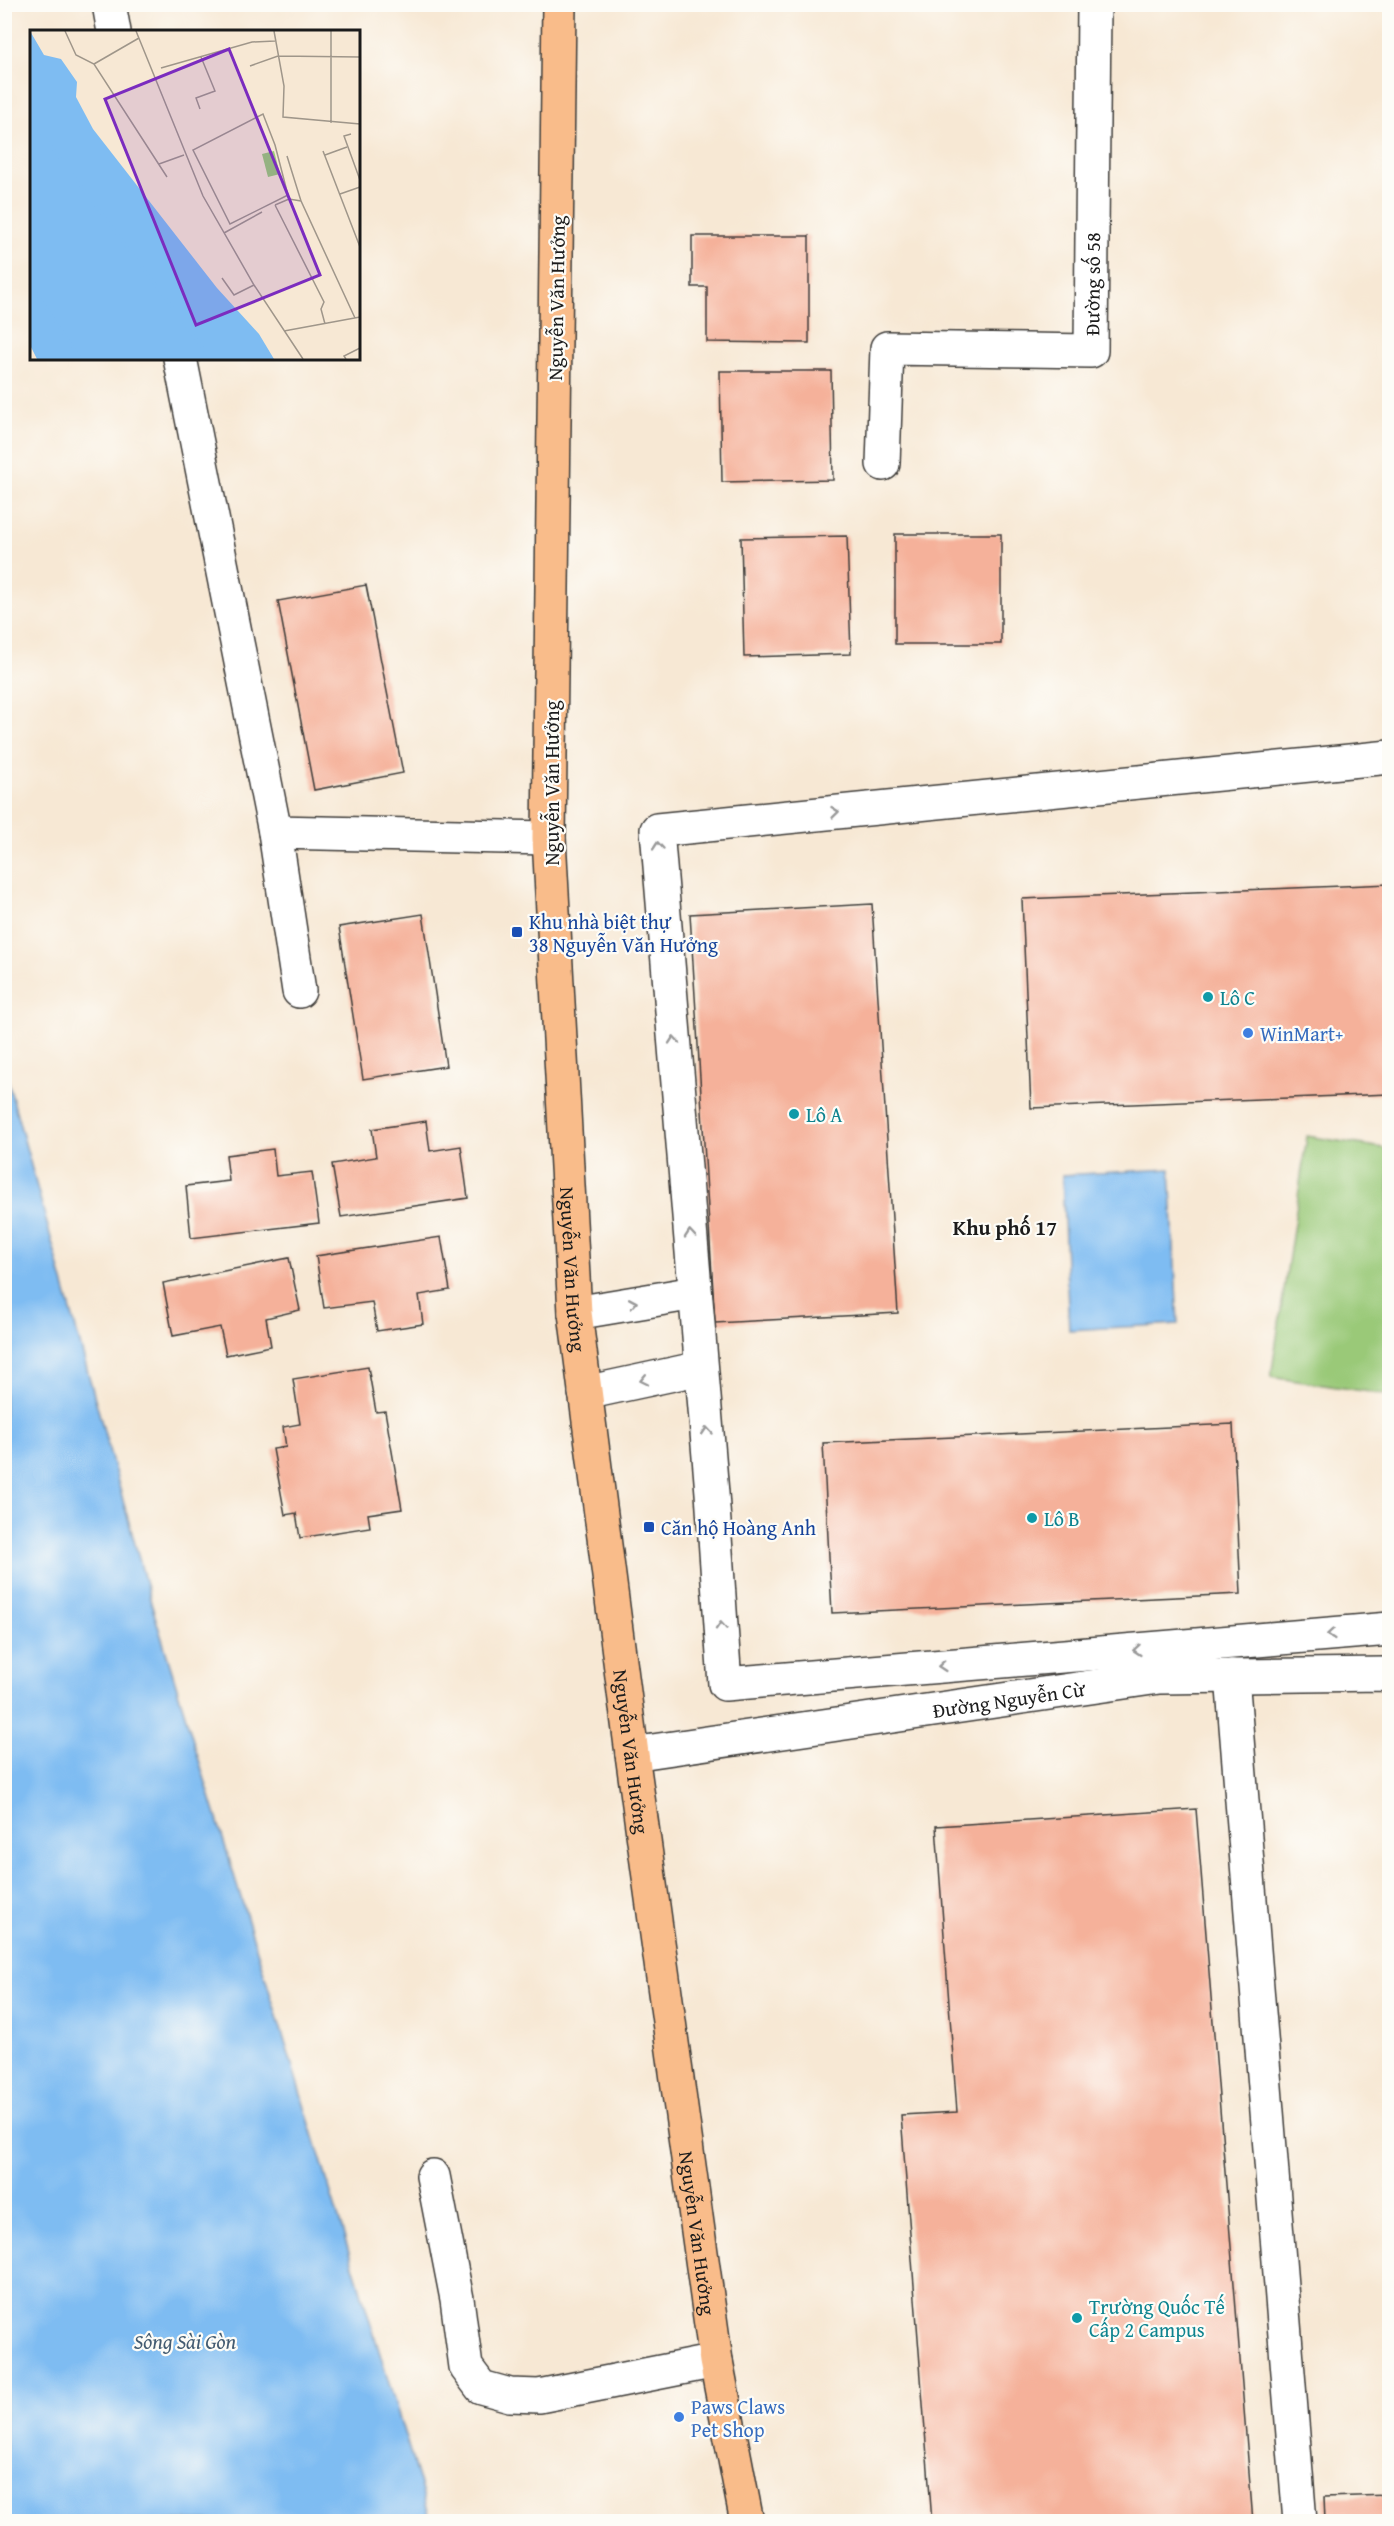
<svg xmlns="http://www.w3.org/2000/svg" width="1394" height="2526" viewBox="0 0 1394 2526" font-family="'Gentium Book Plus',serif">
	<rect width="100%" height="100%" fill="#fdfcf7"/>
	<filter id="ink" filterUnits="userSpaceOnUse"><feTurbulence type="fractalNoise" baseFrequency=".0167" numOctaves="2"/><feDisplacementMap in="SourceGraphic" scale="12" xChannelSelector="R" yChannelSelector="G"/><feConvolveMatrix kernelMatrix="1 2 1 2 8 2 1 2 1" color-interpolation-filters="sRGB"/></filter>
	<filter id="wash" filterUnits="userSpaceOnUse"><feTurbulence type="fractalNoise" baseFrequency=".008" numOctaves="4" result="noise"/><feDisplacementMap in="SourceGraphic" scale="24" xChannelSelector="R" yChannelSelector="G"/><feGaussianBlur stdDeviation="1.35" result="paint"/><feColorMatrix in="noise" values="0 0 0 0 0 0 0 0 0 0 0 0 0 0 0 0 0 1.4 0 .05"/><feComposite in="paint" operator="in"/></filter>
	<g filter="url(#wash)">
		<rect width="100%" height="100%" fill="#f7e8d4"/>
		<!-- green -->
		<polygon fill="#9ac978" stroke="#5b724a" stroke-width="1.5" points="1307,1136 1389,1149 1389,1395 1271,1377"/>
		<!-- water -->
		<g fill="#7ebcf2" stroke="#4d6c87" stroke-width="1.5">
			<polygon points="4,1067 152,1606 431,2521 5,2521"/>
			<polygon points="1170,1169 1178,1324 1069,1330 1062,1175"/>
		</g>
		<g id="blocks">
			<!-- building -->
			<g fill="#f5b19a">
				<polygon points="692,236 809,236 809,343 707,342 707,287 692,287"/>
				<polygon points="720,371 831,371 833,480 722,482"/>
				<rect x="895" y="534" width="106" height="110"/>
				<polygon points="847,536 851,654 744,657 741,538"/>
				<polygon points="366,585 403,773 314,790 278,601"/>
				<polygon points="1390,884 1390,1094 1031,1108 1022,899"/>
				<polygon points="872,904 898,1313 715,1323 690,914"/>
				<polygon points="423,914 446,1066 363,1079 339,927"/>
				<polygon points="426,1121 430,1151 461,1146 468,1198 341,1217 332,1164 376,1157 372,1129"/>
				<polygon points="273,1149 276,1176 312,1172 319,1223 191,1238 186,1186 229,1181 226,1155"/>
				<polygon points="441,1237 450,1290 419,1295 423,1324 377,1331 372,1302 324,1308 316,1256"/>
				<polygon points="289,1258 300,1310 266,1318 271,1346 226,1355 220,1327 173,1336 163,1283"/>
				<polygon points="368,1367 376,1412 385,1411 402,1509 368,1514 370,1527 300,1538 296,1513 285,1515 273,1449 286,1447 283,1427 300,1424 293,1379"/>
				<polygon points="1233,1424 1241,1594 832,1613 823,1443"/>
				<polygon points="1196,1809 1253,2522 932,2522 901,2115 957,2112 936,1826"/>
				<polygon points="1390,2495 1390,2522 1325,2522 1324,2497"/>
			</g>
		</g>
	</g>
	<g filter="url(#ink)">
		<use href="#blocks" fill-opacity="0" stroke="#3d3b38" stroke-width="1.5"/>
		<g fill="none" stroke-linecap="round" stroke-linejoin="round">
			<!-- minor casing -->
			<g stroke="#3d3b38" stroke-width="36">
				<g id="minor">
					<polyline points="109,4 114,32"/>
					<polyline points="180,358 275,832 299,991"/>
					<path id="s1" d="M883,464L887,348L1091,351L1094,4"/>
					<polyline points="1390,757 657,830 712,1493 725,1684 1390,1629"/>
					<polyline points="275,832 549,838"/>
					<polyline points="575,1313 695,1293"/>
					<polyline points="585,1393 701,1368"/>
					<polyline points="1232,1676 1300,2522"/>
					<path id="s2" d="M632,1754L1159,1677L1385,1674L1390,1677"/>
					<polyline points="433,2176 457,2299 466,2367 481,2387 510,2395 539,2396 716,2361"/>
				</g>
			</g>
			<!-- major casing -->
			<g stroke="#3d3b38" stroke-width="36">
				<g id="major">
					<path id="s3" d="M559,4L549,838L575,1313L632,1754L716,2361L747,2522"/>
				</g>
			</g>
			<!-- minor -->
			<use href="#minor" stroke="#fff" stroke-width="33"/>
			<!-- major -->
			<use href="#major" stroke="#f9bc8a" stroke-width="33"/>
		</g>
		<!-- one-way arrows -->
		<defs><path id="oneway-chevron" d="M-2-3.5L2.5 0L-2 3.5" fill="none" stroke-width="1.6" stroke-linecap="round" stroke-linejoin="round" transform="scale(1.5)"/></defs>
		<g stroke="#999">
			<use href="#oneway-chevron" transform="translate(835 812) rotate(-6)"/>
			<use href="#oneway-chevron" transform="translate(658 846) rotate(-95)"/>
			<use href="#oneway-chevron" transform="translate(674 1040) rotate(-95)"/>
			<use href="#oneway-chevron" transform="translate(690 1234) rotate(-95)"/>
			<use href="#oneway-chevron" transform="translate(633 1303) rotate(-10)"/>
			<use href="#oneway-chevron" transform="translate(644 1380) rotate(168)"/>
			<use href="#oneway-chevron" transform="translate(707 1431) rotate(-95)"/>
			<use href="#oneway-chevron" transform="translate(721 1626) rotate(-94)"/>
			<use href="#oneway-chevron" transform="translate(1331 1634) rotate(175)"/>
			<use href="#oneway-chevron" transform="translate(1137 1650) rotate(175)"/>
			<use href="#oneway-chevron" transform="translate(942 1666) rotate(175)"/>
		</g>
	</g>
	<!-- markers -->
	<g fill="#1a4fb4" stroke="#fdfcf7" stroke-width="2">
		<rect x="511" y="926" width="12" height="12" rx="3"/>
		<rect x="643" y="1521" width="12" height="12" rx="3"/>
	</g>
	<g fill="#0f9aa8" stroke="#fdfcf7" stroke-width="2">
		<circle cx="1208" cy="997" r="6"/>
		<circle cx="794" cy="1114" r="6"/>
		<circle cx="1032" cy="1518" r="6"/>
		<circle cx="1077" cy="2318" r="6"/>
	</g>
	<g fill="#3f7fe0" stroke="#fdfcf7" stroke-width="2">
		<circle cx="1248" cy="1033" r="6"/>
		<circle cx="679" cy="2417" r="6"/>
	</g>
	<g text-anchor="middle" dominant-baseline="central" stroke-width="4.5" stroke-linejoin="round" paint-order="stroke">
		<!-- street labels -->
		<g font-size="20" fill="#1c1c1c" stroke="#fdfcf7">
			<text stroke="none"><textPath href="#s1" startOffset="387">Đường số 58</textPath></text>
			<text transform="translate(556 298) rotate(-89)">Nguyễn Văn Hưởng</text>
			<text transform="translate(551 783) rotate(-90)">Nguyễn Văn Hưởng</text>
			<text stroke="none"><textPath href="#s3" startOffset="1266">Nguyễn Văn Hưởng</textPath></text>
			<text stroke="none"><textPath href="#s2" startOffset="381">Đường Nguyễn Cừ</textPath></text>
			<text stroke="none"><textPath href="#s3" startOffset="1752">Nguyễn Văn Hưởng</textPath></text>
			<text stroke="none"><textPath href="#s3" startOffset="2238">Nguyễn Văn Hưởng</textPath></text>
		</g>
		<!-- transit labels -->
		<g font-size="20" fill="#164399" stroke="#fdfcf7" text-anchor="start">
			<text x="529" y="921">Khu nhà biệt thự<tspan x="529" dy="23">38 Nguyễn Văn Hưởng</tspan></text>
			<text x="661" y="1527">Căn hộ Hoàng Anh</text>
		</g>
		<!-- culture labels -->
		<g font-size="20" fill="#0d838f" stroke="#fdfcf7" text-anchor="start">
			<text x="1220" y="997">Lô C</text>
			<text x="806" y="1114">Lô A</text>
			<text x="1044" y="1518">Lô B</text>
			<text x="1089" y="2306">Trường Quốc Tế<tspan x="1089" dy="23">Cấp 2 Campus</tspan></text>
		</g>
		<!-- shop labels -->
		<g font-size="20" fill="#366cbe" stroke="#fdfcf7" text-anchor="start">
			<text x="1260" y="1033">WinMart+</text>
			<text x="691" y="2406">Paws Claws<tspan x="691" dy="23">Pet Shop</tspan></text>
		</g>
		<!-- neighbourhood labels -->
		<g font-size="21" font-weight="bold" fill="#1c1c1c" stroke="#fdfcf7">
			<text x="1005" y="1227">Khu phố 17</text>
		</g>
		<!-- water labels -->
		<g font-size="21" font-style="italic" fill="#435c72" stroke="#fdfcf7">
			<text x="185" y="2341">Sông Sài Gòn</text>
		</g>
	</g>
	<!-- overview -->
	<g transform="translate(30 30)">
		<rect width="330" height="330" fill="#f7e8d4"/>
		<path d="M244,121L250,144L238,147L232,124Z" fill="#9ac978"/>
		<path d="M0,1L14,25L31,29L47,52L46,67L63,99L187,258L229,304L244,329H7L0,315Z" fill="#7ebcf2"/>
		<path fill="none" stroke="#7ebcf2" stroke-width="3" d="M0,88L181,329M0,254L51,329"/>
		<path fill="none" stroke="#9f968a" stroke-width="1.5" d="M35,1L46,25L64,34L137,147M106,1L173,166L224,255L273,329M244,1L254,56L253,87L330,94M301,1V93M64,34L109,8M220,36L248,26L330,27M131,38L222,12L245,11M170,79L166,68L185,61L171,27M321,104L314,106L330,150M293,121L330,217M295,125L317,117M257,126L271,171M129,134L154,125M310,164L330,157M258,165L200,194L163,120L233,84L245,115L259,169M245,175L259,169L271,171L325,288M245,175L294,272L291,279L295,294M194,203L232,182M192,248L204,265L224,255M254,301L330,287M316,329L314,326L330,318"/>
		<path fill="#7b2cbf" fill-opacity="0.15" stroke="#7b2cbf" stroke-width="3" d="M199,19L290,245L166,295L75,69Z"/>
		<rect width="330" height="330" fill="none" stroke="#1c1c1c" stroke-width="3"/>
	</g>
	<!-- margin -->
	<rect width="1394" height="2526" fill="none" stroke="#fdfcf7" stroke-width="24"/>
</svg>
